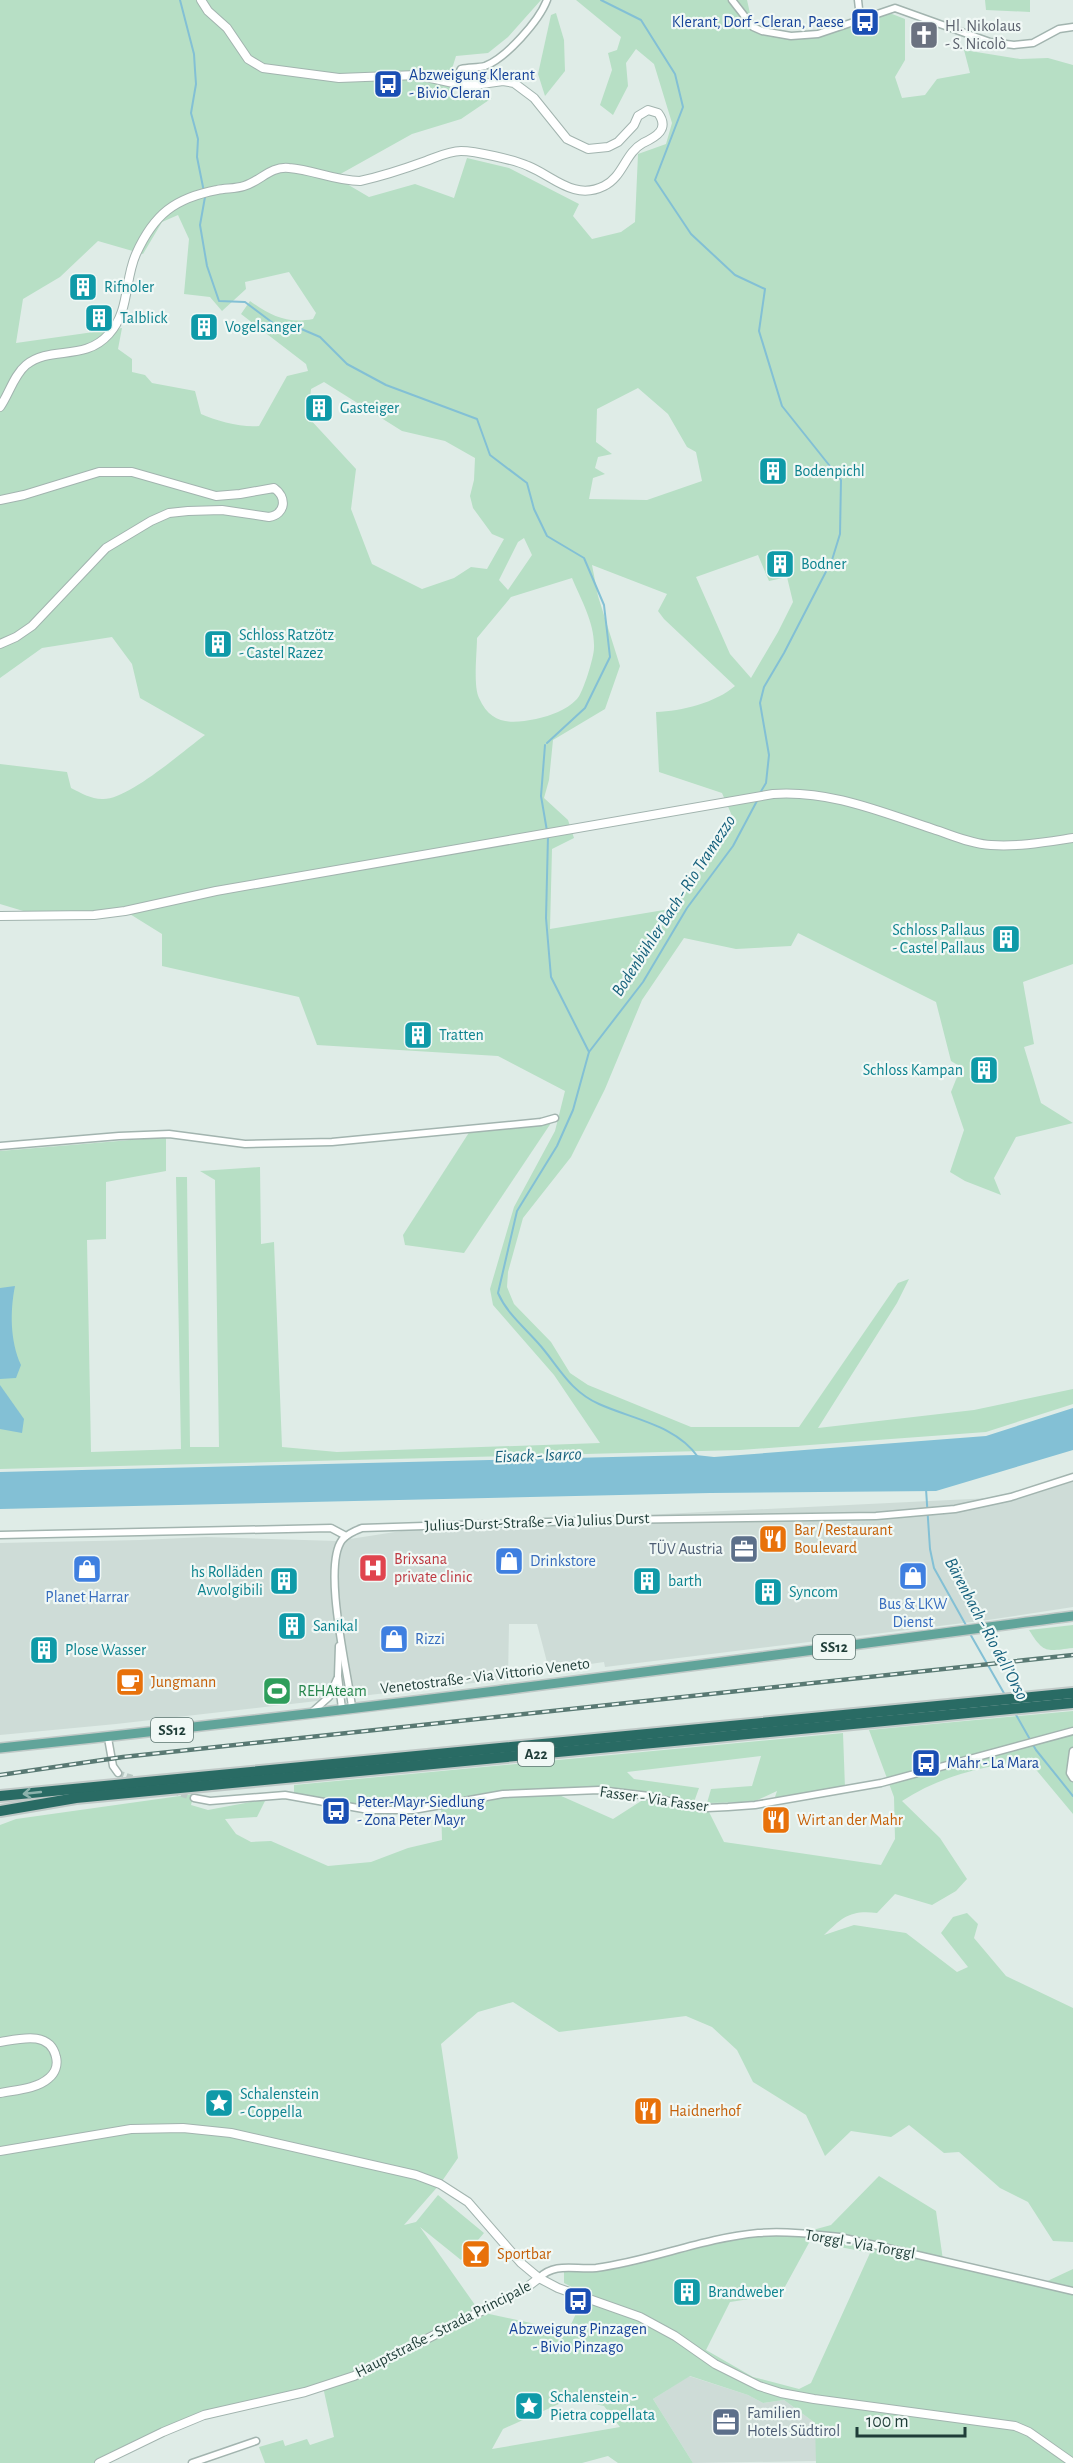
<svg xmlns="http://www.w3.org/2000/svg" width="1073" height="2463" viewBox="0 0 1073 2463" font-family="'Alegreya Sans',sans-serif">
	<rect width="100%" height="100%" fill="#dfece7"/>
	<!-- built -->
	<g fill="#cedcd7">
		<polygon points="1073,1477 1073,1607 988,1620 605,1667 604,1662 570,1667 562,1662 547,1662 537,1624 509,1624 508,1679 116,1724 0,1735 0,1543 140,1540 206,1537 337,1541 440,1525 1011,1497"/>
		<polygon points="689,2376 748,2395 763,2403 784,2400 815,2423 817,2461 693,2463 653,2399"/>
	</g>
	<!-- green -->
	<g fill="#b7dfc5" fill-rule="evenodd">
		<path d="M0,0H541L508,37L488,53L456,56L451,72L456,100L486,96L492,98L461,119L412,134L335,177L369,197L415,184L454,198L467,158L509,168L579,204L573,216L592,239L621,232L635,222L638,154L666,144L672,123L654,64L636,49L626,63L628,86L613,115L600,105L612,70L608,53L617,50L621,37L576,0H747L753,27L775,34H818L887,12L905,19V60L895,77L902,98L925,95L937,79L970,73L964,50L1020,59L1048,58L1073,65V964L1023,982L1034,1044L1024,1047L1041,1103L1073,1123L1016,1137L994,1178L1001,1195L965,1181L950,1172L964,1130L951,1092L961,1067L951,1061L936,1002L798,933L791,946L736,949L684,938L642,1000L605,1089L571,1157L523,1218L508,1272L507,1287L514,1304L551,1342L570,1373L588,1385L691,1427H799L898,1283L909,1279L897,1303L818,1428L974,1410L1073,1389V1404L986,1432L740,1450L0,1469V1151L166,1137V1171L106,1182V1239L87,1240L91,1452L181,1449L176,1177H187L190,1447H219L215,1180L200,1171L260,1167L261,1244L274,1242L282,1447L337,1452L600,1443L554,1375L493,1305L490,1289L514,1207L555,1131L565,1091L498,1056L317,1045L299,997L162,966V934L125,911L40,916L0,904V764L67,772L71,788C81,793 91,799 102,799C127,801 183,751 205,735L140,698L132,664L112,637L42,648L0,678ZM178,215L189,239L184,294L210,297L222,311L246,289L245,282L289,272L316,313L313,319C287,324 271,316 250,301L241,314L306,364L308,371L287,376L259,426C243,428 216,421 201,414L195,391L152,383L145,375L132,372V359L118,349L122,328L16,343L23,299L60,277L98,241L143,254L162,222ZM324,382L402,431L445,441L475,458L474,480L470,496L473,508L492,534L504,539L487,569L471,567L454,578L422,589L372,564L351,509L356,469L308,417L311,389ZM638,388L668,414L687,447L696,452L702,481L647,500L589,499L593,478L605,474L595,468L598,457L612,454L596,442L597,409ZM524,538L532,555L508,590L499,580L518,542ZM758,555L769,581L787,577L793,602L778,632L751,678L730,654L696,577ZM592,565L667,594L658,611L664,619L735,686C715,703 682,711 656,712L659,772L722,793L733,818L692,885L670,909L550,929L552,849L574,838L568,820L544,798L549,780L553,740L605,709L620,666L598,596ZM572,578C581,600 595,623 594,648C594,657 583,693 577,699C565,711 552,715 536,719C511,724 491,725 479,698C473,685 477,653 477,638L511,597Z"/>
		<polygon points="985,0 1030,0 1030,12 986,10"/>
		<polygon points="556,13 564,40 565,71 545,96 538,74 551,15"/>
		<polygon points="551,1123 464,1253 405,1245 403,1235 470,1131"/>
		<path d="M1073,1625V1648C1046,1651 1044,1654 1029,1630Z"/>
		<path d="M1073,1711V1814L1028,1760C984,1766 940,1776 902,1801L940,1838L967,1879L956,1891L932,1905L895,1894L877,1913C850,1910 843,1917 824,1935L854,1925L906,1933L957,1972L968,1967L941,1933L953,1917L967,1913L978,1924L974,1938L1006,1976L1073,2008V2242L1053,2241L1028,2202L1000,2188L959,2152L944,2153L909,2125L891,2137L851,2131L825,2156L806,2115L753,2082L737,2050L712,2027L686,2016L559,2032L513,2002L478,2012L441,2044L458,2158L440,2184L404,2225L416,2222L438,2195L484,2233L461,2260L420,2227L480,2312L568,2331L585,2294L564,2283V2267L593,2268L757,2233H802L831,2225L879,2176L936,2211L943,2260L1041,2284L1073,2269V2463H816L815,2423L784,2400L763,2403L748,2395L690,2376L653,2399L693,2463H618L608,2456L582,2463H265L259,2447L283,2440L285,2446L307,2439L310,2445L334,2437L323,2387L221,2410L99,2463H0V1825L16,1819L194,1794L191,1805L208,1810L266,1799L257,1817L225,1819L236,1834L251,1842L271,1841L328,1866L371,1862L408,1848L442,1840L441,1806L369,1810L294,1796V1785L843,1733L845,1788L774,1800L777,1791L753,1802L707,1803L711,1789L752,1786L761,1756L627,1772L634,1779L699,1788L694,1802L653,1796L707,1808L724,1842L881,1865L895,1839L894,1797L869,1730ZM599,1790L649,1796L613,1819L550,1791ZM810,2241L870,2253L811,2383L799,2389L753,2377L706,2350L730,2302L781,2294ZM570,2399L604,2406L620,2427L492,2449L503,2429Z"/>
	</g>
	<!-- water -->
	<g fill="#83c0d5">
		<path d="M15,1286C10,1311 10,1341 21,1365L16,1378L0,1379V1288Z"/>
		<polygon points="0,1385 24,1419 22,1433 0,1429"/>
		<polygon points="1073,1408 1073,1450 936,1491 710,1493 0,1509 0,1472 696,1455 714,1457 986,1436"/>
	</g>
	<g fill="none" stroke-linecap="round" stroke-linejoin="round">
		<!-- stream -->
		<g stroke="#83c0d5" stroke-width="2">
			<polyline points="180,0 194,54 195,70 196,84 191,113 198,139 197,157 205,197 200,225 207,266 219,301 245,302 273,323 292,325 320,337 347,364 386,385 477,419 490,455 527,483 534,509 547,536 584,558 604,605 610,657 585,708 547,743"/>
			<polyline points="601,0 641,20 675,74 683,107 655,180 691,234 735,275 765,289 759,331 782,406 841,480 840,534 832,560 784,653 764,687 760,703 769,755 766,783 760,793"/>
			<polyline points="545,745 541,796 547,831"/>
			<polyline points="548,836 546,918 551,977 589,1052"/>
			<path d="M698,1457C676,1425 632,1419 599,1404C572,1392 561,1371 544,1350C529,1331 508,1316 498,1293L517,1211L557,1146L573,1110L589,1052L643,982L687,908L733,846L758,799"/>
			<polyline points="926,1489 930,1549 934,1568 967,1627"/>
			<polyline points="969,1632 1005,1695"/>
			<polyline points="1015,1713 1036,1750 1073,1796"/>
		</g>
		<!-- minor-tunnel -->
		<g stroke="#b9c9c4" stroke-width="6" stroke-dasharray="6 3" stroke-linecap="butt">
			<polyline points="118,1773 138,1780"/>
			<polyline points="173,1791 194,1798"/>
		</g>
		<!-- minor casing -->
		<g stroke="#a2b4af" stroke-width="9">
			<g id="minor">
				<polyline points="732,0 753,27 762,31 791,36 818,34 895,8 990,42 1014,45 1033,43 1059,29 1073,27"/>
				<polyline points="858,0 860,18"/>
				<path d="M454,82L461,69C469,67 477,68 485,66C506,58 539,21 547,0"/>
				<polyline points="0,1146 119,1136 169,1134 245,1144 332,1142 541,1122 555,1118"/>
				<polyline points="0,1535 331,1528 346,1536"/>
				<polyline points="339,1646 338,1676 342,1709"/>
				<path d="M352,1707C348,1673 322,1567 342,1540C347,1534 354,1531 362,1528L609,1520L876,1516L955,1509L1011,1497L1073,1477"/>
				<polyline points="311,1713 329,1697 337,1679"/>
				<polyline points="108,1738 113,1766 118,1773"/>
				<polyline points="1073,1751 1070,1773 1073,1778"/>
				<polyline points="194,1798 210,1801 285,1795 369,1810 413,1810 503,1794 599,1790 649,1796 681,1804 707,1808 728,1807 755,1805 881,1783 1073,1731"/>
				<path d="M539,2278C555,2262 575,2270 596,2268C650,2261 703,2238 758,2233C785,2231 813,2234 840,2237L1073,2291"/>
				<polyline points="192,2463 256,2441"/>
			</g>
		</g>
		<!-- tertiary casing -->
		<g stroke="#a2b4af" stroke-width="10">
			<g id="tertiary">
				<path d="M0,407C9,394 14,375 26,365C51,345 84,362 109,334C130,311 124,281 136,254C154,214 175,198 217,190C226,188 235,189 244,186C261,181 270,166 289,168C314,170 335,181 360,181C383,176 404,169 426,161C437,157 449,151 461,151C475,151 515,160 528,166C553,176 574,201 604,186C623,177 625,153 643,143C656,137 670,129 658,113L648,110L638,116L634,125L618,142L608,147L588,149L567,139L534,98L514,83L503,81L467,86L417,75L339,78L263,68L248,59L227,28L208,11L201,0"/>
				<path d="M0,500L24,495L99,472H132L216,496L240,494L274,488C287,497 286,514 269,517L222,510L188,511L169,513L151,521L106,548L32,626L16,637L0,644"/>
				<path d="M0,916L94,915L125,911L216,891L773,794C830,790 881,812 933,829C952,835 971,844 991,845C1018,847 1046,842 1073,838"/>
				<path d="M0,2042C19,2039 50,2030 56,2057C58,2065 55,2073 49,2078C37,2089 15,2090 0,2093"/>
				<polyline points="0,2151 131,2129 183,2128 231,2133 416,2175 440,2184 468,2202 521,2263 539,2278 558,2288 640,2317 675,2336 715,2364 759,2386 781,2393 814,2399 1015,2426 1029,2432 1073,2463"/>
				<polyline points="99,2463 163,2432 204,2415 305,2392 354,2376 503,2300 526,2288 539,2278"/>
			</g>
		</g>
		<!-- primary casing -->
		<g stroke="#c0c9c7" stroke-width="12">
			<path id="primary" d="M0,1748C358,1711 716,1663 1073,1616"/>
		</g>
		<!-- motorway casing -->
		<g stroke="#c0c9c7" stroke-width="14">
			<g id="motorway">
				<polyline points="0,1796 1073,1693"/>
				<polyline points="0,1811 76,1798 1073,1703"/>
			</g>
		</g>
		<!-- minor -->
		<use href="#minor" stroke="#fff" stroke-width="6"/>
		<!-- tertiary -->
		<use href="#tertiary" stroke="#fff" stroke-width="8"/>
		<!-- primary -->
		<use href="#primary" stroke="#61a49a" stroke-width="9"/>
		<!-- motorway -->
		<use href="#motorway" stroke="#296b64" stroke-width="10"/>
		<!-- rail casing -->
		<g stroke="#597973" stroke-width="4.5">
			<polyline id="rail" points="0,1775 123,1757 1073,1655"/>
		</g>
		<!-- rail -->
		<use href="#rail" stroke="#f0f8f5" stroke-width="2" stroke-dasharray="7" stroke-linecap="butt"/>
	</g>
	<!-- one-way arrows -->
	<defs><path id="oneway-shaft" d="M-6 0H5M1.5-3L5.5 0L1.5 3" fill="none" stroke-width="1.6" stroke-linecap="round" stroke-linejoin="round" transform="scale(1.5)"/></defs>
	<use stroke="#8cb2ac" href="#oneway-shaft" transform="translate(32 1793) rotate(174)"/>
	<!-- icons -->
	<defs>
		<g id="bus-square" transform="scale(1.5)"><rect x="-9" y="-9" width="18" height="18" rx="4" fill="#1a4fb4" stroke="#f0f8f5"/><path d="M-5-6H5V4H4V6H2V4H-2V6H-4V4H-5ZM-3.5-4V0h7V-4ZM-3.5 1.2v1.5H-2V1.2ZM2 1.2v1.5H3.5V1.2Z" fill="#fff"/></g>
		<g id="church-square" transform="scale(1.5)"><rect x="-9" y="-9" width="18" height="18" rx="4" fill="#6b7280" stroke="#f0f8f5"/><path d="M-1.2-6h2.4v3.5h3.3v2.4h-3.3V6h-2.4V-.1h-3.3v-2.4h3.3Z" fill="#fff"/></g>
		<g id="building-square" transform="scale(1.5)"><rect x="-9" y="-9" width="18" height="18" rx="4" fill="#0f9aa8" stroke="#f0f8f5"/><path d="M-4-6H4V6H1V3H-1V6H-4ZM-2.5-4.3h1.7v1.8h-1.7ZM.8-4.3h1.7v1.8H.8ZM-2.5-1h1.7V.8h-1.7ZM.8-1h1.7V.8H.8Z" fill="#fff"/></g>
		<g id="restaurant-square" transform="scale(1.5)"><rect x="-9" y="-9" width="18" height="18" rx="4" fill="#e8710a" stroke="#f0f8f5"/><path d="M-5-6h1v4h1v-4h1v4h1v-4h1v5L-1.5 .5V6h-2V.5L-5-1ZM5-6V6H3V1.5H1.5Q1.5-4 5-6Z" fill="#fff"/></g>
		<g id="office-square" transform="scale(1.5)"><rect x="-9" y="-9" width="18" height="18" rx="4" fill="#5c6f8a" stroke="#f0f8f5"/><path d="M-6-3h4V-5.5h4V-3h4V5H-6ZM-1-4.5V-3h2v-1.5ZM-6 0V1H6V0Z" fill="#fff"/></g>
		<g id="shop-square" transform="scale(1.5)"><rect x="-9" y="-9" width="18" height="18" rx="4" fill="#3f7fe0" stroke="#f0f8f5"/><path d="M-5-2.5h2.3a2.7 3.5 0 0 1 5.4 0H5L5.5 6h-11ZM-1.5-2.5h3a1.5 2.3 0 0 0-3 0Z" fill="#fff"/></g>
		<g id="hospital-square" transform="scale(1.5)"><rect x="-9" y="-9" width="18" height="18" rx="4" fill="#e0444e" stroke="#f0f8f5"/><path d="M-5-5h3v3.5h4V-5h3V5h-3V1.5h-4V5h-3Z" fill="#fff"/></g>
		<g id="cafe-square" transform="scale(1.5)"><rect x="-9" y="-9" width="18" height="18" rx="4" fill="#e8710a" stroke="#f0f8f5"/><path d="M-5.5-4.5H6V0H3Q3 3.5 0 3.5H-2.5Q-5.5 3.5-5.5 0ZM3-3.2v2h1.7v-2ZM-6 4.5H4V6H-6Z" fill="#fff"/></g>
		<g id="stadium-square" transform="scale(1.5)"><rect x="-9" y="-9" width="18" height="18" rx="4" fill="#2e9e5b" stroke="#f0f8f5"/><path d="M0-5a6.5 5 0 1 0 0 10a6.5 5 0 1 0 0-10ZM-3.5-1.8h7v3.6h-7Z" fill="#fff"/></g>
		<g id="sight-square" transform="scale(1.5)"><rect x="-9" y="-9" width="18" height="18" rx="4" fill="#0f9aa8" stroke="#f0f8f5"/><path d="M0-6L1.8-2.2L6-1.7L2.9 1.2L3.7 5.4L0 3.3L-3.7 5.4L-2.9 1.2L-6-1.7L-1.8-2.2Z" fill="#fff"/></g>
		<g id="bar-square" transform="scale(1.5)"><rect x="-9" y="-9" width="18" height="18" rx="4" fill="#e8710a" stroke="#f0f8f5"/><path d="M-6-5H6L.8 .8V4.5H3.5V6h-7V4.5H-.8V.8Z" fill="#fff"/></g>
	</defs>
	<g fill-rule="evenodd">
		<use href="#bus-square" x="865" y="22"/>
		<use href="#church-square" x="924" y="35"/>
		<use href="#bus-square" x="388" y="84"/>
		<use href="#building-square" x="83" y="287"/>
		<use href="#building-square" x="99" y="318"/>
		<use href="#building-square" x="204" y="327"/>
		<use href="#building-square" x="319" y="408"/>
		<use href="#building-square" x="773" y="471"/>
		<use href="#building-square" x="780" y="564"/>
		<use href="#building-square" x="218" y="644"/>
		<use href="#building-square" x="1006" y="939"/>
		<use href="#building-square" x="418" y="1035"/>
		<use href="#building-square" x="984" y="1070"/>
		<use href="#restaurant-square" x="773" y="1539"/>
		<use href="#office-square" x="744" y="1549"/>
		<use href="#shop-square" x="509" y="1561"/>
		<use href="#hospital-square" x="373" y="1568"/>
		<use href="#shop-square" x="87" y="1569"/>
		<use href="#shop-square" x="913" y="1576"/>
		<use href="#building-square" x="284" y="1581"/>
		<use href="#building-square" x="647" y="1581"/>
		<use href="#building-square" x="768" y="1592"/>
		<use href="#building-square" x="292" y="1626"/>
		<use href="#shop-square" x="394" y="1639"/>
		<use href="#building-square" x="44" y="1650"/>
		<use href="#cafe-square" x="130" y="1682"/>
		<use href="#stadium-square" x="277" y="1691"/>
		<use href="#bus-square" x="926" y="1763"/>
		<use href="#bus-square" x="336" y="1811"/>
		<use href="#restaurant-square" x="776" y="1820"/>
		<use href="#sight-square" x="219" y="2103"/>
		<use href="#restaurant-square" x="648" y="2111"/>
		<use href="#bar-square" x="476" y="2254"/>
		<use href="#building-square" x="687" y="2292"/>
		<use href="#bus-square" x="578" y="2301"/>
		<use href="#sight-square" x="529" y="2406"/>
		<use href="#office-square" x="726" y="2422"/>
	</g>
	<g text-anchor="middle" dominant-baseline="central" stroke-width="4.5" stroke-linejoin="round" paint-order="stroke">
		<!-- shield labels -->
		<g fill="#f0f8f5" stroke="#5e7571" stroke-width="1.5">
			<rect x="813" y="1635" width="42" height="24" rx="4.5"/>
			<rect x="151" y="1718" width="42" height="24" rx="4.5"/>
			<rect x="518" y="1742" width="36" height="24" rx="4.5"/>
		</g>
		<g font-size="15" font-weight="bold" fill="#1f3d38">
			<text x="834" y="1647">SS12</text>
			<text x="172" y="1730">SS12</text>
			<text x="536" y="1754">A22</text>
		</g>
		<!-- transit labels -->
		<g font-size="16" fill="#164399" stroke="#f0f8f5" text-anchor="start">
			<text x="844" y="22" text-anchor="end">Klerant, Dorf - Cleran, Paese</text>
			<text x="409" y="75">Abzweigung Klerant<tspan x="409" dy="18">- Bivio Cleran</tspan></text>
			<text x="947" y="1763">Mahr - La Mara</text>
			<text x="357" y="1802">Peter-Mayr-Siedlung<tspan x="357" dy="18">- Zona Peter Mayr</tspan></text>
			<text x="578" y="2329" text-anchor="middle">Abzweigung Pinzagen<tspan x="578" dy="18">- Bivio Pinzago</tspan></text>
		</g>
		<!-- worship labels -->
		<g font-size="16" fill="#5b616d" stroke="#f0f8f5" text-anchor="start">
			<text x="945" y="26">Hl. Nikolaus<tspan x="945" dy="18">- S. Nicolò</tspan></text>
		</g>
		<!-- culture labels -->
		<g font-size="16" fill="#0d838f" stroke="#f0f8f5" text-anchor="start">
			<text x="104" y="287">Rifnoler</text>
			<text x="120" y="318">Talblick</text>
			<text x="225" y="327">Vogelsanger</text>
			<text x="340" y="408">Gasteiger</text>
			<text x="794" y="471">Bodenpichl</text>
			<text x="801" y="564">Bodner</text>
			<text x="239" y="635">Schloss Ratzötz<tspan x="239" dy="18">- Castel Razez</tspan></text>
			<text x="985" y="930" text-anchor="end">Schloss Pallaus<tspan x="985" dy="18">- Castel Pallaus</tspan></text>
			<text x="439" y="1035">Tratten</text>
			<text x="963" y="1070" text-anchor="end">Schloss Kampan</text>
			<text x="263" y="1572" text-anchor="end">hs Rolläden<tspan x="263" dy="18">Avvolgibili</tspan></text>
			<text x="668" y="1581">barth</text>
			<text x="789" y="1592">Syncom</text>
			<text x="313" y="1626">Sanikal</text>
			<text x="65" y="1650">Plose Wasser</text>
			<text x="240" y="2094">Schalenstein<tspan x="240" dy="18">- Coppella</tspan></text>
			<text x="708" y="2292">Brandweber</text>
			<text x="550" y="2397">Schalenstein -<tspan x="550" dy="18">Pietra coppellata</tspan></text>
		</g>
		<!-- street labels -->
		<g font-size="16" fill="#1f3d38" stroke="#f0f8f5">
			<text transform="translate(537 1522) rotate(-2)">Julius-Durst-Straße - Via Julius Durst</text>
			<text transform="translate(485 1676) rotate(-7)">Venetostraße - Via Vittorio Veneto</text>
			<text transform="translate(654 1799) rotate(8)">Fasser - Via Fasser</text>
			<text transform="translate(860 2244) rotate(10)">Torggl - Via Torggl</text>
			<text transform="translate(443 2329) rotate(-27)">Hauptstraße - Strada Principale</text>
		</g>
		<!-- food labels -->
		<g font-size="16" fill="#c56008" stroke="#f0f8f5" text-anchor="start">
			<text x="794" y="1530">Bar / Restaurant<tspan x="794" dy="18">Boulevard</tspan></text>
			<text x="151" y="1682">Jungmann</text>
			<text x="797" y="1820">Wirt an der Mahr</text>
			<text x="669" y="2111">Haidnerhof</text>
			<text x="497" y="2254">Sportbar</text>
		</g>
		<!-- service labels -->
		<g font-size="16" fill="#4e5e75" stroke="#f0f8f5" text-anchor="end">
			<text x="723" y="1549">TÜV Austria</text>
			<text x="747" y="2413" text-anchor="start">Familien<tspan x="747" dy="18">Hotels Südtirol</tspan></text>
		</g>
		<!-- health labels -->
		<g font-size="16" fill="#be3a42" stroke="#f0f8f5" text-anchor="start">
			<text x="394" y="1559">Brixsana<tspan x="394" dy="18">private clinic</tspan></text>
		</g>
		<!-- shop labels -->
		<g font-size="16" fill="#366cbe" stroke="#f0f8f5" text-anchor="start">
			<text x="530" y="1561">Drinkstore</text>
			<text x="87" y="1597" text-anchor="middle">Planet Harrar</text>
			<text x="913" y="1604" text-anchor="middle">Bus &amp; LKW<tspan x="913" dy="18">Dienst</tspan></text>
			<text x="415" y="1639">Rizzi</text>
		</g>
		<!-- leisure labels -->
		<g font-size="16" fill="#27864d" stroke="#f0f8f5" text-anchor="start">
			<text x="298" y="1691">REHAteam</text>
		</g>
		<!-- water labels -->
		<g font-size="18" font-style="italic" fill="#16617d" stroke="#f0f8f5">
			<text transform="translate(674 906) rotate(-57)">Bodenbühler Bach - Rio Tramezzo</text>
			<text transform="translate(538 1456) rotate(-2)">Eisack - Isarco</text>
			<text transform="translate(986 1629) rotate(62)">Bärenbach - Rio dell’Orso</text>
		</g>
	</g>
	<!-- scale -->
	<path d="M857 2427v9h108v-9" fill="none" stroke="#1f3d38" stroke-width="3"/>
	<text x="866" y="2427" font-size="18" fill="#1f3d38" stroke="#f0f8f5" stroke-width="4.5" paint-order="stroke">100 m</text>
</svg>
